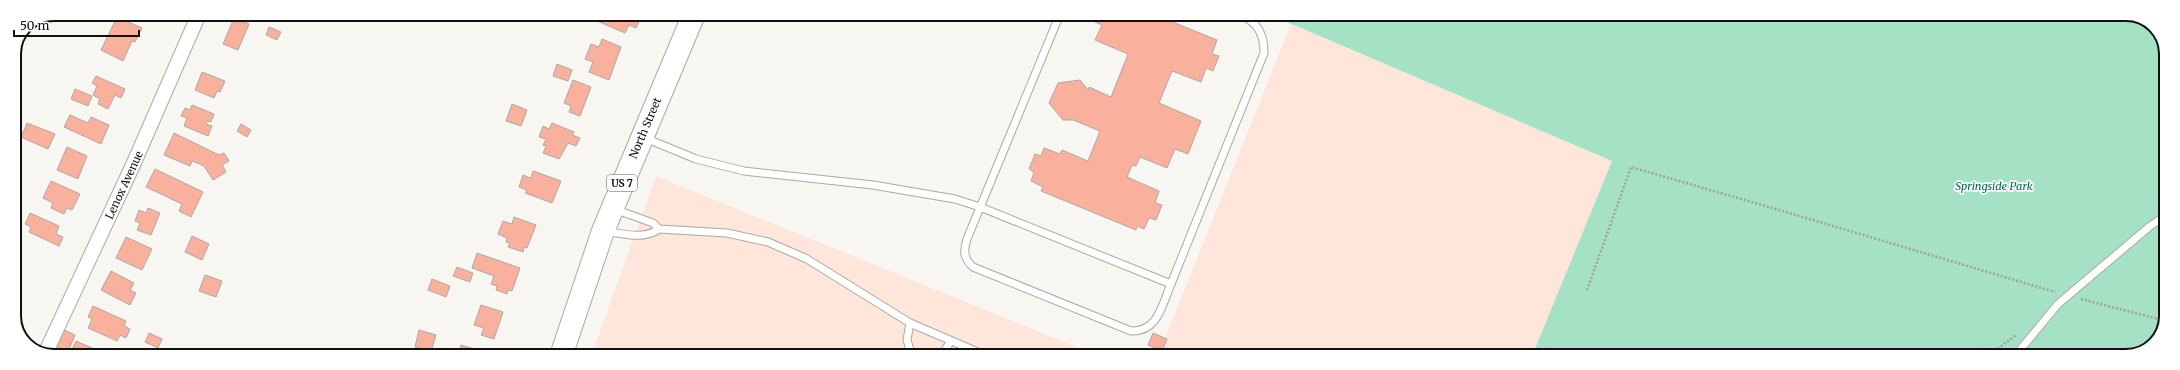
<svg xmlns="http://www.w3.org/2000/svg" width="2180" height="370" viewBox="0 0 2180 370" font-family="Merriweather,serif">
	<rect width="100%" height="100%" fill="#f8f6f0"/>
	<!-- education -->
	<g fill="#fee7da">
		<polygon points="1291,24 1612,161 1532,356 1158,356"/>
		<polygon points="656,176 1099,356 591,356"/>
	</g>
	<!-- green -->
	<polygon fill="#a5e2c5" points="1268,14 2132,14 2155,26 2166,49 2166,322 2152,346 2126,356 1532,356 1612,161"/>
	<!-- building -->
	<g fill="#f9b19d" stroke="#afa8a6">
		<polygon points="600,14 633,14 632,16 640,19 636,28 629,25 625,33 597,21"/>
		<polygon points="1096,14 1153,14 1217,40 1212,54 1219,56 1213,71 1206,68 1201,82 1172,71 1159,103 1201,121 1188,154 1175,149 1167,168 1140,157 1136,166 1132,165 1127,177 1159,191 1155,203 1162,205 1156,220 1149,218 1144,229 1137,226 1136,230 1041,191 1043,187 1031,181 1034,172 1029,169 1035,154 1041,156 1044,148 1060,154 1062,150 1088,161 1100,131 1073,120 1063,120 1049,103 1058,83 1080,80 1088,90 1089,87 1111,97 1128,54 1095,40 1102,25 1093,21"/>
		<polygon points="117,17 142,28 135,42 132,41 123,61 101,50"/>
		<polygon points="234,18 249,24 238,50 223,44"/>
		<polygon points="269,27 281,32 277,40 266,35"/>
		<polygon points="602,39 621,47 609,80 589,72 593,62 585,59 591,44 599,47"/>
		<polygon points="557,64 572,70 568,81 553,76"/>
		<polygon points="202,72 225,81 220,92 217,91 214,98 195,90"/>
		<polygon points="96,76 125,89 121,98 115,95 108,109 98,104 100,99 93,95 97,86 92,83"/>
		<polygon points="573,80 591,87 580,116 569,112 571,106 564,103"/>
		<polygon points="75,89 92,96 88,106 71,99"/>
		<polygon points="512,104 527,110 521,126 506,121"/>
		<polygon points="192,105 214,114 211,122 207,121 206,124 212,126 208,136 184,126 187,118 181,116 185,108 190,110"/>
		<polygon points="70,115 88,123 91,117 109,125 101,144 64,127"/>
		<polygon points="27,123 55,134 48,149 21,137"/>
		<polygon points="552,123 574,132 572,135 580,138 576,146 568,143 559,159 543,153 546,146 543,145 546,139 539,137 543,126 549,129"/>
		<polygon points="241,124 251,130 247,137 237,131"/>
		<polygon points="174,133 219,155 224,153 229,161 222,165 226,172 213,180 204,166 192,161 190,166 164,155"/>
		<polygon points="67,147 87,156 78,179 57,170"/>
		<polygon points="155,169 203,192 191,217 179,211 182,204 146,187"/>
		<polygon points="533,171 561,181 552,203 525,193 527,190 519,187 523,175 531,178"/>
		<polygon points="51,181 80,194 72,210 67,208 64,214 51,208 53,203 43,198"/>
		<polygon points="148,208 160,213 151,235 137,230 140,223 135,221 139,210 146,213"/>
		<polygon points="30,213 59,226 56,234 63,237 59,246 29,232 31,227 25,224"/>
		<polygon points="514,217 536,225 527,248 524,247 523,252 508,247 510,243 506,242 507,238 498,234 503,221 512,224"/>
		<polygon points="192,236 209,244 202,260 185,252"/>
		<polygon points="126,237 152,249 142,270 116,258"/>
		<polygon points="477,253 520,268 512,291 508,290 507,294 496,290 497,286 491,284 494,276 472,268"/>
		<polygon points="457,267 473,273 470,282 453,276"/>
		<polygon points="111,271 134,283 130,290 136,293 130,305 101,290"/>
		<polygon points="205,275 222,281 216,297 199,291"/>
		<polygon points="432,279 450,286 446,297 428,290"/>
		<polygon points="481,305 503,312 494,339 481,335 484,328 474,325"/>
		<polygon points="93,306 126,321 124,326 130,329 126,338 120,335 117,341 88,328 92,319 88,317"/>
		<polygon points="64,330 75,335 68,352 56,346"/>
		<polygon points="419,330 436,335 431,351 415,347"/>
		<polygon points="149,333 162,339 158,348 145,342"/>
		<polygon points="1153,333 1167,339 1162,351 1148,345"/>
		<polygon points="76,341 106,354 105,356 69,356"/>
		<polygon points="461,345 488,353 487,356 458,356"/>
	</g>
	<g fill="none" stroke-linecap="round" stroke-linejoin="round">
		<!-- service casing -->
		<g stroke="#aba9a3" stroke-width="9">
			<g id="service">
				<path d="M1060,14L967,239C963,251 964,259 973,267L1131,331C1158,332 1162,305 1171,284"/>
				<path d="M645,138L696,159L744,171L873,185L955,199L980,207L1171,284L1264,53C1264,34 1258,22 1239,14"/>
				<polyline points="614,209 653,223 659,229 727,233 768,242 807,259 910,323 987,356"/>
				<path d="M605,231C623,234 644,240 659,229"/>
				<polyline points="910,323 907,340 912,356"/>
				<polyline points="941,356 951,341"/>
				<polyline points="2015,356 2058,304 2149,227 2166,215"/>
			</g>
		</g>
		<!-- minor casing -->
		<g stroke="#aba9a3" stroke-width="16">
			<polyline id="minor" points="45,354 133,165 199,14"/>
		</g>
		<!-- primary casing -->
		<g stroke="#aba9a3" stroke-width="24">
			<polyline id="primary" points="561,356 603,231 694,14"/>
		</g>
		<!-- path -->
		<g stroke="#a2a19c" stroke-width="2.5" stroke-dasharray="2 2" stroke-linecap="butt">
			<polyline points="1587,290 1631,167 1786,212 2055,292"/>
			<polyline points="2081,299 2166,321"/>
			<polyline points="1988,356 2016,335"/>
		</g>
		<!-- service -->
		<use href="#service" stroke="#fff" stroke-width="7"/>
		<!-- minor -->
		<use href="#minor" stroke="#fff" stroke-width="14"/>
		<!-- primary -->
		<use href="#primary" stroke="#fff" stroke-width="22"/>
	</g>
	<g text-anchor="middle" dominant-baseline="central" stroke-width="3.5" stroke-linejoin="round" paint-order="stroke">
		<!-- shield labels -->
		<rect fill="#fff" stroke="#585856" stroke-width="1" x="607" y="175" width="30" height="16" rx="3"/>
		<g font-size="10" font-weight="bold" fill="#11100e">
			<text x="622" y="183">US 7</text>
		</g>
		<!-- street labels -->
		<g font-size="11" fill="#11100e" stroke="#fff">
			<text transform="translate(645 128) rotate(-67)">North Street</text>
			<text transform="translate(124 185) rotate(-65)">Lenox Avenue</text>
		</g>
		<!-- park labels -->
		<g font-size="11" font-style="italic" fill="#036647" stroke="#fff">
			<text x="1994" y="186">Springside Park</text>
		</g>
	</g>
	<!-- crop -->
	<path d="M0 0H2180V370H0ZM54 21H2126A33 33 0 0 1 2159 54V316A33 33 0 0 1 2126 349H54A33 33 0 0 1 21 316V54A33 33 0 0 1 54 21Z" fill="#fff" fill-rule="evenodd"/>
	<path fill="none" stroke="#11100e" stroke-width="2" d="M54 21H2126A33 33 0 0 1 2159 54V316A33 33 0 0 1 2126 349H54A33 33 0 0 1 21 316V54A33 33 0 0 1 54 21Z"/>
	<!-- scale -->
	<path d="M14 30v6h125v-6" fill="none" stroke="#11100e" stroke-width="2"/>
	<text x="20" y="30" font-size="12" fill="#11100e" stroke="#ffffff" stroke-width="3" paint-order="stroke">50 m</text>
</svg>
